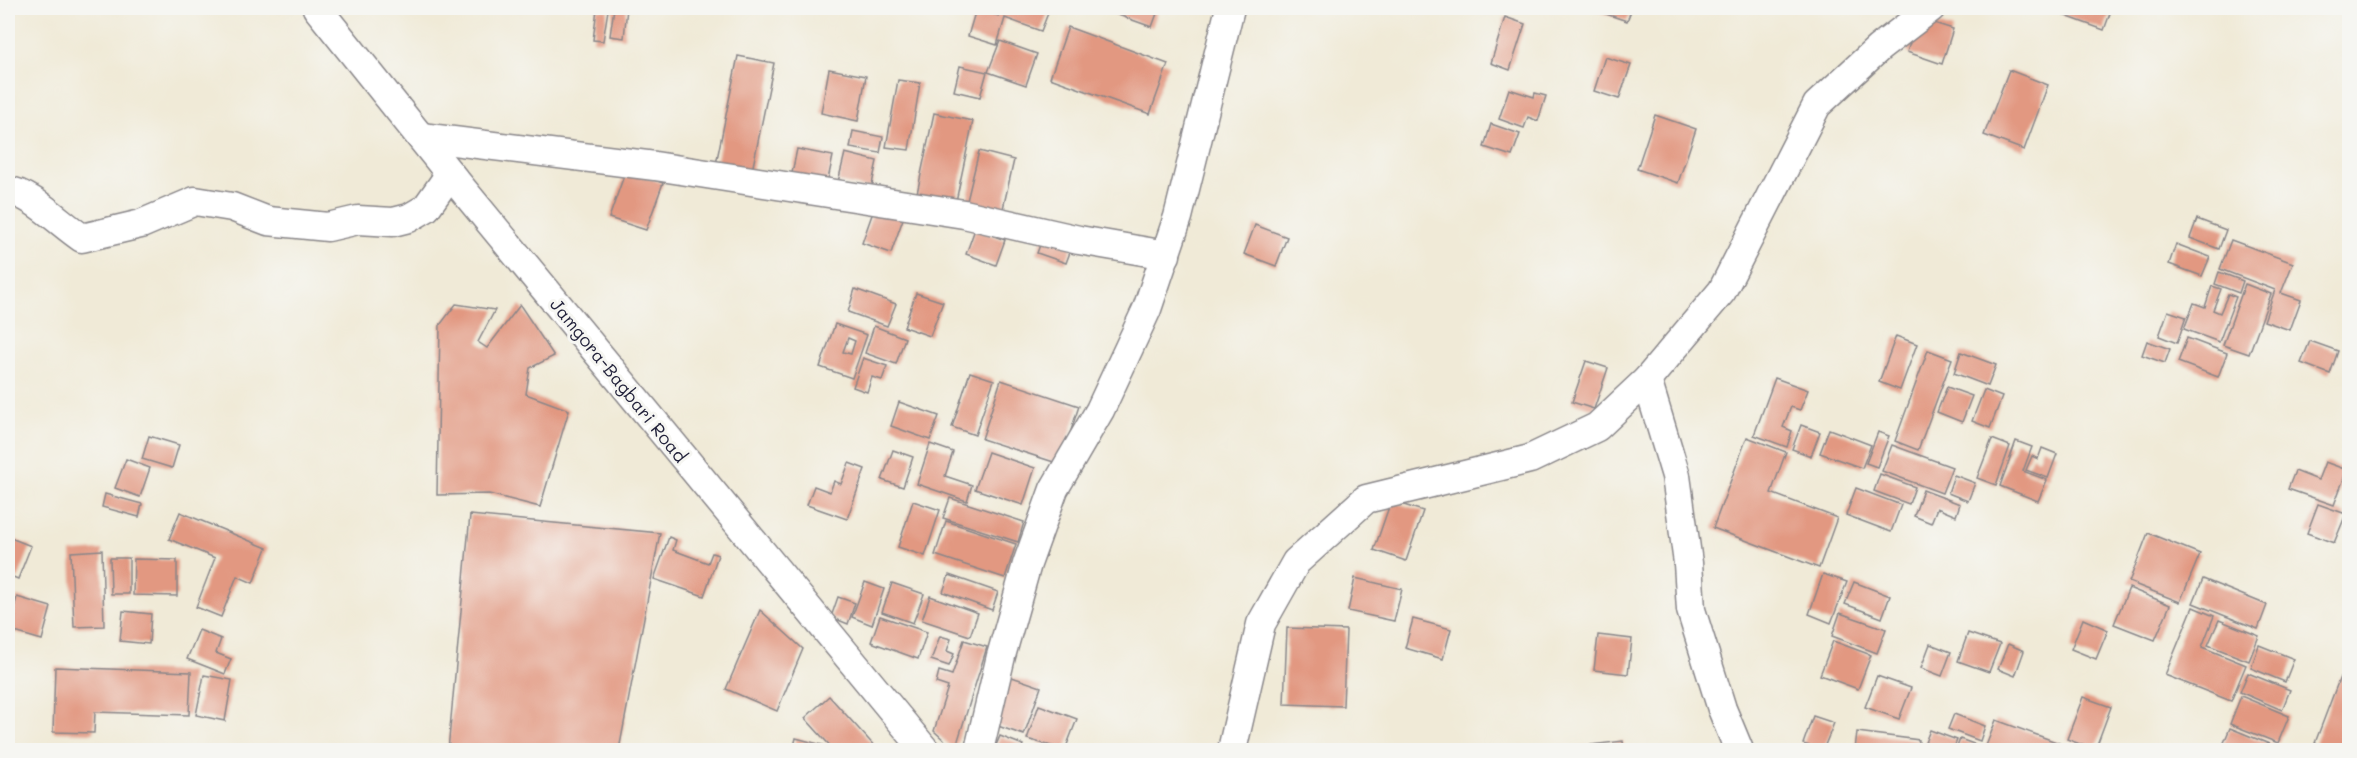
<svg xmlns="http://www.w3.org/2000/svg" width="2357" height="758" viewBox="0 0 2357 758" font-family="Mali,sans-serif">
	<rect width="100%" height="100%" fill="#f6f6f2"/>
	<filter id="ink" filterUnits="userSpaceOnUse"><feTurbulence type="fractalNoise" baseFrequency=".0167" numOctaves="2"/><feDisplacementMap in="SourceGraphic" scale="12" xChannelSelector="R" yChannelSelector="G"/><feConvolveMatrix kernelMatrix="1 2 1 2 8 2 1 2 1" color-interpolation-filters="sRGB"/></filter>
	<filter id="wash" filterUnits="userSpaceOnUse"><feTurbulence type="fractalNoise" baseFrequency=".008" numOctaves="4" result="noise"/><feDisplacementMap in="SourceGraphic" scale="24" xChannelSelector="R" yChannelSelector="G"/><feGaussianBlur stdDeviation="1.35" result="paint"/><feColorMatrix in="noise" values="0 0 0 0 0 0 0 0 0 0 0 0 0 0 0 0 0 1.4 0 .05"/><feComposite in="paint" operator="in"/></filter>
	<g filter="url(#wash)">
		<rect width="100%" height="100%" fill="#f0ead7"/>
		<g id="blocks">
			<!-- building -->
			<g fill="#e29881" fill-rule="evenodd">
				<polygon points="614,8 627,8 624,38 610,36"/>
				<polygon points="976,8 1050,8 1041,31 1005,18 997,45 968,36 976,9 999,16"/>
				<polygon points="1108,8 1159,8 1152,27 1107,11"/>
				<polygon points="1598,8 1632,8 1627,21 1597,11"/>
				<polygon points="2066,8 2112,8 2104,30 2063,15"/>
				<polygon points="597,9 608,10 603,41 593,40"/>
				<polygon points="1505,17 1525,24 1510,70 1491,63"/>
				<polygon points="1918,18 1953,29 1942,64 1907,52"/>
				<polygon points="1068,27 1168,64 1150,114 1050,78"/>
				<polygon points="1000,41 1037,54 1026,85 988,72"/>
				<polygon points="738,56 774,63 751,176 715,169"/>
				<polygon points="1605,57 1631,65 1619,99 1594,91"/>
				<polygon points="960,66 987,72 980,97 954,91"/>
				<polygon points="829,69 866,76 858,121 821,113"/>
				<polygon points="2009,70 2048,85 2024,150 1984,135"/>
				<polygon points="898,80 920,83 909,150 886,147"/>
				<polygon points="1509,89 1534,97 1535,93 1546,96 1538,121 1528,117 1524,128 1499,119"/>
				<polygon points="934,113 973,121 955,206 916,198"/>
				<polygon points="1655,115 1696,129 1678,183 1637,169"/>
				<polygon points="1491,124 1520,134 1512,156 1484,147"/>
				<polygon points="853,131 883,137 880,153 850,148"/>
				<polygon points="797,149 833,156 827,184 791,178"/>
				<polygon points="979,151 1014,160 1002,213 966,205"/>
				<polygon points="845,153 877,161 871,189 838,182"/>
				<polygon points="626,170 663,183 646,230 609,218"/>
				<polygon points="874,209 903,219 891,253 862,243"/>
				<polygon points="2197,219 2226,230 2219,249 2190,238"/>
				<polygon points="1255,225 1287,237 1276,266 1244,254"/>
				<polygon points="975,229 1005,240 996,265 966,254"/>
				<polygon points="1043,237 1072,247 1066,263 1037,253"/>
				<polygon points="2231,240 2293,263 2281,293 2301,300 2290,330 2264,321 2275,290 2220,269"/>
				<polygon points="2176,244 2210,257 2202,276 2169,264"/>
				<polygon points="2219,272 2243,281 2239,293 2215,284"/>
				<polygon points="2245,284 2271,294 2249,354 2223,345"/>
				<polygon points="2212,286 2221,289 2213,310 2220,313 2228,294 2236,297 2219,342 2184,329 2194,303 2205,307"/>
				<polygon points="855,289 896,304 887,326 848,312"/>
				<polygon points="916,293 943,302 930,336 904,327"/>
				<polygon points="456,304 495,310 478,342 487,348 520,305 554,356 530,368 526,394 569,410 540,507 489,494 437,495 440,325"/>
				<polygon points="2168,311 2186,317 2177,343 2159,336"/>
				<path d="M835,324L867,335L852,378L820,367ZM848,338L855,341L851,354L843,352Z"/>
				<polygon points="874,326 905,338 896,364 865,353"/>
				<polygon points="1896,336 1917,344 1900,390 1879,382"/>
				<polygon points="2187,338 2227,353 2218,377 2178,362"/>
				<polygon points="2147,341 2170,349 2165,363 2142,355"/>
				<polygon points="2310,341 2338,351 2330,374 2301,363"/>
				<polygon points="1928,350 1952,359 1918,450 1895,441"/>
				<polygon points="1961,352 1996,365 1988,386 1954,373"/>
				<polygon points="863,358 887,366 882,380 872,377 867,392 853,387"/>
				<polygon points="1586,361 1608,368 1594,409 1572,402"/>
				<polygon points="970,372 994,380 975,435 952,427"/>
				<polygon points="1775,378 1808,390 1800,410 1791,407 1783,427 1792,431 1787,447 1754,435"/>
				<polygon points="1001,380 1079,406 1060,464 982,439"/>
				<polygon points="1947,387 1972,396 1962,422 1937,412"/>
				<polygon points="1984,390 2002,397 1990,428 1972,421"/>
				<polygon points="899,402 939,416 930,440 891,426"/>
				<polygon points="1801,425 1820,432 1811,456 1792,449"/>
				<polygon points="1829,429 1871,445 1862,468 1820,453"/>
				<polygon points="1878,432 1889,436 1877,467 1866,463"/>
				<polygon points="149,436 179,445 172,468 142,459"/>
				<polygon points="1747,437 1786,452 1771,493 1837,518 1819,568 1713,528"/>
				<polygon points="1992,439 2010,446 1996,485 1977,478"/>
				<polygon points="2016,441 2032,447 2023,471 2047,480 2038,501 2000,486"/>
				<polygon points="930,444 953,452 945,476 972,485 967,501 917,484"/>
				<polygon points="1892,445 1952,467 1942,493 1882,471"/>
				<polygon points="2042,448 2057,454 2048,478 2026,470 2032,456 2038,459"/>
				<polygon points="893,450 913,457 903,487 882,480"/>
				<polygon points="988,452 1035,468 1023,505 975,489"/>
				<polygon points="126,459 150,468 140,497 115,488"/>
				<polygon points="2325,462 2347,470 2334,505 2288,489 2295,471 2318,480"/>
				<polygon points="849,463 865,469 847,519 807,505 814,486 830,492 834,481 841,484"/>
				<polygon points="1880,474 1915,487 1909,504 1874,491"/>
				<polygon points="1954,475 1975,483 1968,501 1948,493"/>
				<polygon points="1856,488 1901,505 1891,532 1846,515"/>
				<polygon points="1923,490 1960,504 1956,516 1937,508 1931,523 1914,516"/>
				<polygon points="105,494 142,504 139,517 102,507"/>
				<polygon points="950,498 1024,522 1018,542 943,518"/>
				<polygon points="913,501 940,510 925,556 898,547"/>
				<polygon points="1391,501 1423,511 1406,561 1374,550"/>
				<polygon points="2318,504 2346,514 2334,543 2307,533"/>
				<polygon points="180,512 267,548 253,583 237,576 221,617 196,607 215,558 169,539"/>
				<polygon points="470,515 660,533 619,750 448,750"/>
				<polygon points="946,521 1016,544 1005,578 935,555"/>
				<polygon points="2148,533 2200,554 2180,602 2129,582"/>
				<polygon points="8,537 31,546 18,579 8,575"/>
				<polygon points="669,537 676,540 673,550 708,563 712,553 718,555 704,596 654,579"/>
				<polygon points="102,550 104,626 74,627 71,552"/>
				<polygon points="110,558 129,558 129,594 111,594"/>
				<polygon points="134,559 177,560 177,596 133,595"/>
				<polygon points="1823,574 1847,582 1831,623 1809,614"/>
				<polygon points="949,575 998,592 992,610 943,592"/>
				<polygon points="1355,578 1402,589 1394,621 1348,611"/>
				<polygon points="2203,579 2267,605 2258,629 2193,603"/>
				<polygon points="865,582 884,589 872,625 852,617"/>
				<polygon points="1854,582 1890,596 1882,618 1845,604"/>
				<polygon points="892,583 924,594 913,623 882,612"/>
				<polygon points="2129,588 2170,605 2155,640 2114,624"/>
				<polygon points="930,596 978,613 970,636 922,620"/>
				<polygon points="17,597 51,607 42,640 8,630"/>
				<polygon points="838,597 855,603 848,624 831,617"/>
				<polygon points="2193,607 2214,616 2202,647 2246,665 2231,701 2165,675"/>
				<polygon points="760,610 803,649 777,711 726,689"/>
				<polygon points="123,611 151,614 149,644 120,641"/>
				<polygon points="1840,613 1886,629 1877,653 1832,636"/>
				<polygon points="880,616 927,632 918,659 871,642"/>
				<polygon points="1413,619 1451,629 1443,659 1405,648"/>
				<polygon points="2083,619 2108,630 2096,659 2071,649"/>
				<polygon points="2219,620 2259,636 2249,661 2208,645"/>
				<polygon points="1287,628 1346,630 1343,706 1284,704"/>
				<polygon points="199,630 221,639 216,653 231,659 225,674 187,659"/>
				<polygon points="1968,633 2000,644 1989,672 1958,661"/>
				<polygon points="1598,635 1632,639 1628,674 1594,670"/>
				<polygon points="940,636 951,639 947,651 954,654 949,666 931,660"/>
				<polygon points="964,640 987,647 955,750 934,731 948,687 936,683 939,671 952,675"/>
				<polygon points="1833,641 1871,655 1858,689 1820,675"/>
				<polygon points="1930,644 1951,652 1942,676 1921,668"/>
				<polygon points="2008,644 2024,651 2015,676 1998,669"/>
				<polygon points="2259,645 2294,659 2285,682 2251,668"/>
				<polygon points="55,667 191,672 189,715 95,712 94,733 53,732"/>
				<polygon points="2248,673 2290,690 2282,710 2240,692"/>
				<polygon points="204,675 232,680 225,721 196,715"/>
				<polygon points="1009,676 1041,687 1024,735 992,724"/>
				<polygon points="1877,676 1911,688 1899,719 1865,707"/>
				<polygon points="2340,677 2350,681 2350,729 2342,750 2335,750 2315,743"/>
				<polygon points="829,696 878,750 834,750 805,718"/>
				<polygon points="2241,696 2289,716 2278,743 2230,724"/>
				<polygon points="2083,697 2111,707 2095,750 2067,739"/>
				<polygon points="1039,705 1077,719 1065,750 1027,739"/>
				<polygon points="1954,714 1985,726 1980,741 1948,729"/>
				<polygon points="1813,716 1834,723 1823,750 1803,744"/>
				<polygon points="1996,720 2059,743 2056,750 1998,750 1986,746"/>
				<polygon points="2230,728 2274,746 2272,750 2221,750"/>
				<polygon points="1930,730 1957,740 1953,750 1922,750"/>
				<polygon points="1857,732 1919,740 1918,750 1855,750"/>
				<polygon points="1000,736 1023,745 1021,750 994,750"/>
				<polygon points="2349,737 2350,750 2344,750"/>
				<polygon points="796,738 830,747 829,750 793,750"/>
				<polygon points="1960,739 1990,750 1956,750"/>
				<polygon points="1623,741 1624,750 1559,750 1559,749"/>
			</g>
		</g>
	</g>
	<g filter="url(#ink)">
		<use href="#blocks" fill-opacity="0" stroke="#898689" stroke-width="1.5"/>
		<g fill="none" stroke-linecap="round" stroke-linejoin="round">
			<!-- minor casing -->
			<g stroke="#898689" stroke-width="31">
				<g id="minor">
					<polyline points="317,8 450,174 925,750"/>
					<polyline points="421,137 655,166 964,214 1079,240 1166,255"/>
					<path d="M8,191C30,192 62,225 82,238L141,224L195,201L232,207L268,221L328,227L358,220L393,222L409,218L426,208L450,174"/>
					<polyline points="1647,380 1676,476 1688,563 1691,610 1722,709 1739,750"/>
					<polyline points="979,750 1001,656 1027,564 1054,489 1100,410 1147,309 1178,217 1230,8"/>
					<polyline points="1232,750 1261,624 1296,562 1366,499 1530,459 1597,427 1647,380 1722,291 1817,105 1879,48 1931,8"/>
				</g>
			</g>
			<!-- minor -->
			<use href="#minor" stroke="#fff" stroke-width="28"/>
		</g>
	</g>
	<g text-anchor="middle" dominant-baseline="central" stroke-width="6" stroke-linejoin="round" paint-order="stroke">
		<!-- street labels -->
		<g font-size="18" fill="#22223b" stroke="#f6f6f2">
			<text transform="translate(619 380) rotate(51)">Jamgora-Bagbari Road</text>
		</g>
	</g>
	<!-- margin -->
	<rect width="2357" height="758" fill="none" stroke="#f6f6f2" stroke-width="30"/>
</svg>
